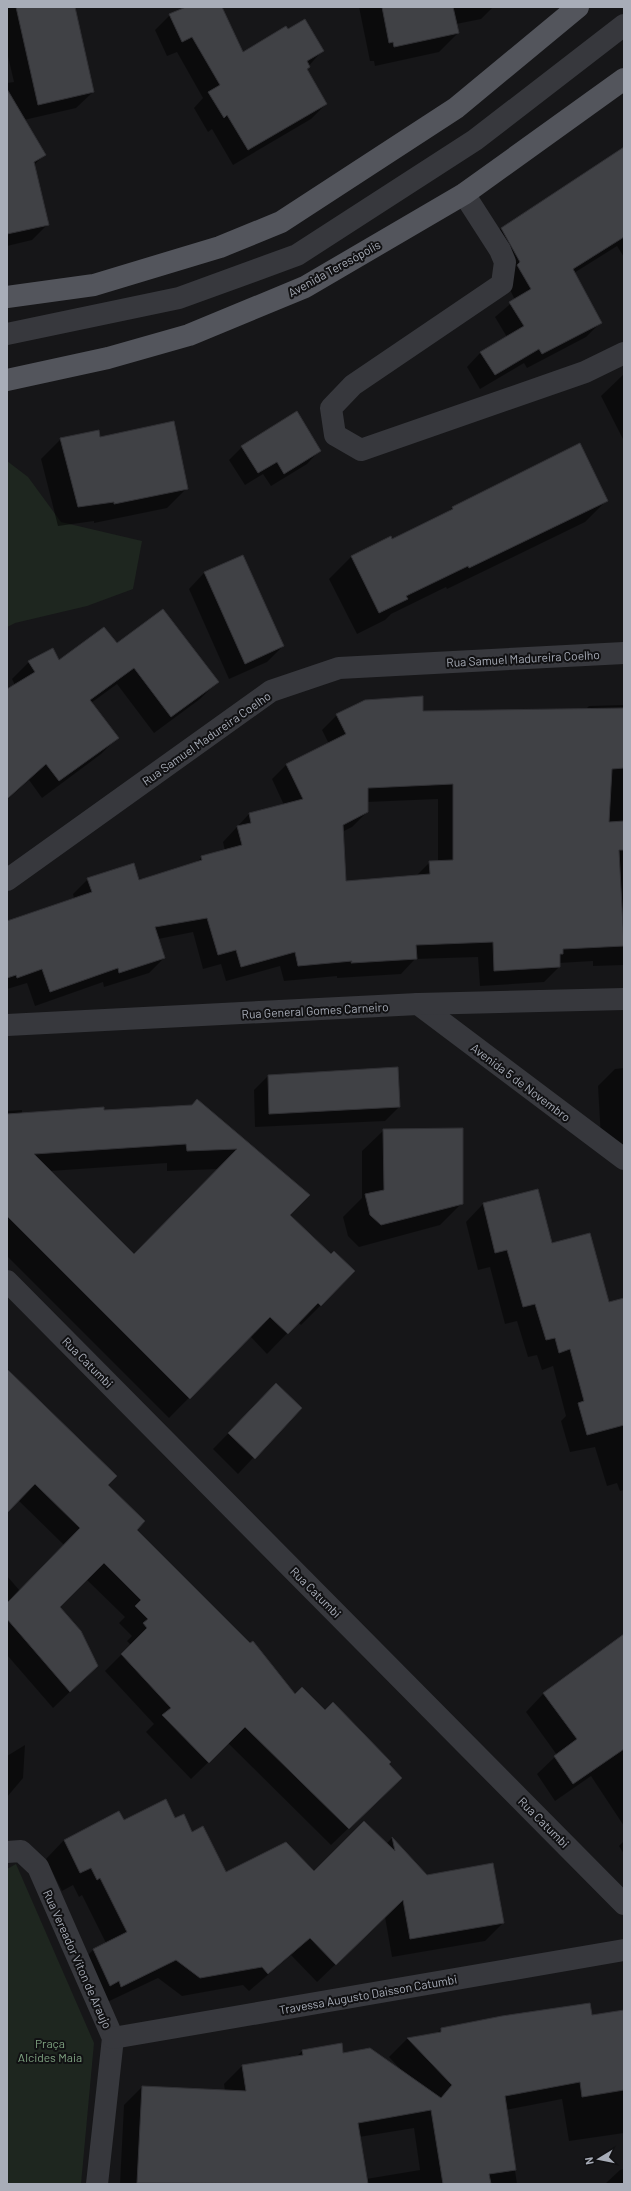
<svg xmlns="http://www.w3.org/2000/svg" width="631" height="2191" viewBox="0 0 631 2191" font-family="Barlow,sans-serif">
	<rect width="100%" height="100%" fill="#161618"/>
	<!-- green -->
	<g fill="#1e261f">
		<polygon points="7,461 28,477 61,522 142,541 133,589 87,606 15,623 7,627"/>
		<polygon points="16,1864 94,2043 81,2184 7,2184 7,1869"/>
	</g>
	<!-- shadow -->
	<g fill="#0007" fill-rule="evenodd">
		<polygon points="7,7 73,7 93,92 76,108 24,120 44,155 34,165 48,224 32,240 7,246 7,83 14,82 7,52"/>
		<polygon points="189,7 221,7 242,53 322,51 306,69 326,104 311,119 233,165 212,129 208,132 194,108 203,98 177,52 167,56 155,30 170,15"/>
		<polygon points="359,7 493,7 481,19 456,24 458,33 439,52 375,66 374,61 370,61"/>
		<polygon points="619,152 624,160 624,257 617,246 574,273 600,323 586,337 527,368 524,363 480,389 467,367 481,352 507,337 495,317 515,300 487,243 501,228"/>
		<polygon points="624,374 624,441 601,396"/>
		<polygon points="100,438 187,488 167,508 94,523 94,521 58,526 41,459 61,439"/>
		<polygon points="579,445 607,500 585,522 447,589 446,587 391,614 385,620 357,634 329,579 351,557 390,537 392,540 447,513 452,508"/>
		<polygon points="242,447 319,451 307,464 271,486 263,474 245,485 229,460"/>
		<polygon points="204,573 283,646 267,662 229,679 189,589"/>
		<polygon points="116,645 217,682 200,699 154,733 117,684 91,703 118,737 101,754 42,798 29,780 7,800 7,691 15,685 12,679 29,662 52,649 59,661"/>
		<path d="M422,697V712H477L479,710H585L589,706L624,705V965L593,966V961L559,963V967L544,982L480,986L478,957L415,959L401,974L337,978V976L284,981L280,966L226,981L221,964L203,969L193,932L158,939L164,958L149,973L104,987L103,982L35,1006L27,983L7,989V921L74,898L73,894L88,879L139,881L196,863L202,857L225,851L223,842L249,814L284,805L272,779L287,764L329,744L322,730L337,715L358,703ZM438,799V862H430L416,876L345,882L342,832L352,827L367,812V802Z"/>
		<polygon points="624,1068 624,1157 601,1139 598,1086 615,1069"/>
		<polygon points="268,1076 399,1107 385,1121 255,1127 254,1090"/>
		<path d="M192,1106L308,1195L289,1215L331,1256L321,1305L301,1325L298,1322L267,1354L250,1336L169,1418L7,1256V1111L22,1110V1114ZM167,1163V1171L219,1169L134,1255L50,1171Z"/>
		<polygon points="384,1130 462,1203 440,1225 359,1247 348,1236 343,1217 362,1198 362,1151"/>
		<polygon points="538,1190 552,1244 608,1303 624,1299 624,1490 620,1491 617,1483 607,1486 595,1447 570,1452 561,1421 566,1416 553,1366 542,1370 537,1355 528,1357 517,1321 505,1324 490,1267 478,1270 466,1222 483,1204"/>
		<polygon points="7,1368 9,1370 7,1371 107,1485 135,1530 294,1696 325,1711 388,1764 384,1794 331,1845 228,1743 191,1779 146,1732 154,1724 105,1671 131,1645 127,1641 132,1636 119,1623 125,1617 86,1579 59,1607 80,1682 53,1708 7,1655 7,1576 20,1591 64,1545 18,1500 7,1511"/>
		<polygon points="261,1400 300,1408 238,1474 213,1449"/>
		<polygon points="624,1635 624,1826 591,1776 555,1801 537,1774 557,1755 526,1712 543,1694"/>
		<polygon points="25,1745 23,1778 7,1797 7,1756"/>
		<polygon points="119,1813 124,1822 175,1820 192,1833 225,1874 314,1872 386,1844 392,1838 427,1876 503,1923 485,1941 392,1957 385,1917 317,1982 291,1955 249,1991 243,1985 182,1996 158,1978 103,2004 75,1968 94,1949 106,1943 82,1895 79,1897 73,1885 62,1891 46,1859 64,1840"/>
		<polygon points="624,1841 624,1854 619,1846"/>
		<path d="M624,2011V2133L569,2141L562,2099L506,2110L517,2184H120L124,2105L142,2087L225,2091L224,2084L242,2066L296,2057L302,2051L343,2054L403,2072L389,2057L407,2039L436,2034L441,2029L591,2016ZM414,2128L420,2170L366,2179L359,2137Z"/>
		<polygon points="624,2169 624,2184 605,2184 620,2170"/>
	</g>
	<!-- building -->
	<g fill="#404145" stroke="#303034" fill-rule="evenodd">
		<polygon points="16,7 75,7 94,92 38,105"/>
		<polygon points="186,7 222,7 243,52 286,26 288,29 305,19 324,51 307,61 310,67 307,69 327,104 248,150 227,115 224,118 208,92 220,85 192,37 182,42 169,14"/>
		<polygon points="382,7 453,7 459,33 394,47 393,42 389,43"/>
		<polygon points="7,89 46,155 34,162 49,225 7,234"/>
		<polygon points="624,147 624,237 573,269 602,323 542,354 539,349 495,375 480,352 524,326 509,302 531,289 517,265 520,262 501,228"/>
		<polygon points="297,411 321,451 284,474 277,462 258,473 241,446"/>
		<polygon points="174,421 188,489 114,504 114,502 78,507 60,438 99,430 100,437"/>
		<polygon points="580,443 608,501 469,568 468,566 406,596 408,599 379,613 351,556 391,536 392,539 453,509 452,507"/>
		<polygon points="243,555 284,646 245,664 204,572"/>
		<polygon points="163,609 219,682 171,717 134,668 90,700 119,738 59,781 46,764 7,799 7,689 35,672 28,661 53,648 59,660 104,627 117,643"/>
		<path d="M423,696V711L624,708V768L612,769L609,822L624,821V850H619L624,946L563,949V954H560V967L494,971L493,942L416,945L417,959L351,963L352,961L298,966L295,952L241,967L236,950L218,955L207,918L155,927L165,958L119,973L118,968L50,992L42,969L17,978L16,975L7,978V921L92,892L87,878L134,863L139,880L202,860L201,856L242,845L237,826L251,823L249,813L303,799L286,764L346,734L336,714L365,700ZM453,784V860L429,861L430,874L346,881L343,825L368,812V788Z"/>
		<polygon points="398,1067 400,1107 269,1114 268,1075"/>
		<path d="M197,1099L310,1195L290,1215L331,1254L334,1251L355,1271L321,1306L318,1303L288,1334L270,1317L190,1399L7,1216V1114L104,1107V1110L192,1105ZM186,1144L187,1151L237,1149L134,1254L34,1154Z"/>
		<polygon points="463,1128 463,1204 381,1225 370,1215 365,1194 384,1190 383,1129"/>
		<polygon points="538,1189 552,1243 590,1233 609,1302 624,1298 624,1425 587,1435 578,1403 584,1401 570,1349 559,1353 555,1338 546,1340 535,1304 523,1307 507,1250 495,1253 483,1203"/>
		<polygon points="7,1369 117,1476 108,1485 145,1521 137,1530 250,1643 253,1641 295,1694 302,1687 325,1710 333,1702 391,1762 389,1764 402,1778 349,1829 245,1727 209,1763 162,1715 171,1708 121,1654 147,1628 143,1623 148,1619 135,1606 141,1600 104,1563 60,1607 81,1631 98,1666 70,1692 7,1619 7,1603 80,1528 35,1484 7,1513"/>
		<polygon points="276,1383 302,1408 255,1459 228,1433"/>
		<polygon points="624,1634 624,1749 573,1784 554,1756 577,1739 543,1693"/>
		<polygon points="166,1799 175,1818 184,1814 192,1832 203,1826 226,1872 286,1842 314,1871 364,1821 395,1851 392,1837 427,1875 493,1863 504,1923 410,1939 403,1900 336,1965 310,1938 268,1974 262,1967 200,1978 176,1960 121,1987 119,1981 110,1986 93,1949 127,1932 100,1878 97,1880 91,1868 80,1873 64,1840 119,1811 124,1820"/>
		<polygon points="590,2003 592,2015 624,2010 624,2090 582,2097 580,2082 505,2096 516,2170 489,2174 491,2184 443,2184 431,2110 358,2123 368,2184 137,2183 142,2086 246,2091 242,2065 303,2055 302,2050 342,2043 343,2053 370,2048 441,2098 452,2085 407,2038 441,2032 441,2028 502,2016"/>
	</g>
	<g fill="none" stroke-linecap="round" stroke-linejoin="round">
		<!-- minor -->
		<g stroke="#37383d" stroke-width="22">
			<polyline points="464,194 500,250 505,262 502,284 353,385 331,408 335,435 361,450 585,372 624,353"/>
			<polyline points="7,334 179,298 297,255 475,140 624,25"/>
			<polyline points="7,880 271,691 339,668 624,653"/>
			<polyline points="418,1004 624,1159"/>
			<polyline points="7,1025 418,1004 624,999"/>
			<polyline points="7,1281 624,1904"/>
			<polyline points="7,1852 21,1851 38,1867 113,2038 97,2184"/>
			<polyline points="113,2038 624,1950"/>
		</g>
		<!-- major -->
		<g stroke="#53555c" stroke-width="22">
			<polyline points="7,297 94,285 220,247 281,222 456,108 578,7"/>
			<polyline points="7,380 108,358 189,335 305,287 464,194 624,79"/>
		</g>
	</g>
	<g text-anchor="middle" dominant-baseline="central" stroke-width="4" stroke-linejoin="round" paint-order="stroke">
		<!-- street labels -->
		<g font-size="12" fill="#a8adb8" stroke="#111113">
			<text transform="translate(334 268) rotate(-29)">Avenida Teresópolis</text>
			<text transform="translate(523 658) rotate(-3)">Rua Samuel Madureira Coelho</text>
			<text transform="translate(206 738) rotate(-35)">Rua Samuel Madureira Coelho</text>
			<text transform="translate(315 1010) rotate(-3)">Rua General Gomes Carneiro</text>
			<text transform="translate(521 1082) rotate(37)">Avenida 5 de Novembro</text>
			<text transform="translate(88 1362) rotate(45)">Rua Catumbi</text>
			<text transform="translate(316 1592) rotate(45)">Rua Catumbi</text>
			<text transform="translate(544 1822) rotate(45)">Rua Catumbi</text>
			<text transform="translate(78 1959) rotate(66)">Rua Vereador Viton de Araujo</text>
			<text transform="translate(368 1994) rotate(-10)">Travessa Augusto Daisson Catumbi</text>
		</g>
		<!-- park labels -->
		<g font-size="12" fill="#7fa381" stroke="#111113">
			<text x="50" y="2043">Praça<tspan x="50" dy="14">Alcides Maia</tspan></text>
		</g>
	</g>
	<!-- border -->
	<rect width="631" height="2191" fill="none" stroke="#a8adb8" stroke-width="16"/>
	<!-- north arrow -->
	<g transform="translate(599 2159) rotate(260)" stroke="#111113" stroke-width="3" paint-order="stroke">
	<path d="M0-3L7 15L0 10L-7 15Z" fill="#a8adb8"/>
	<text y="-6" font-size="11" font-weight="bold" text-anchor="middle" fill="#a8adb8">N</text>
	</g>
</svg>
